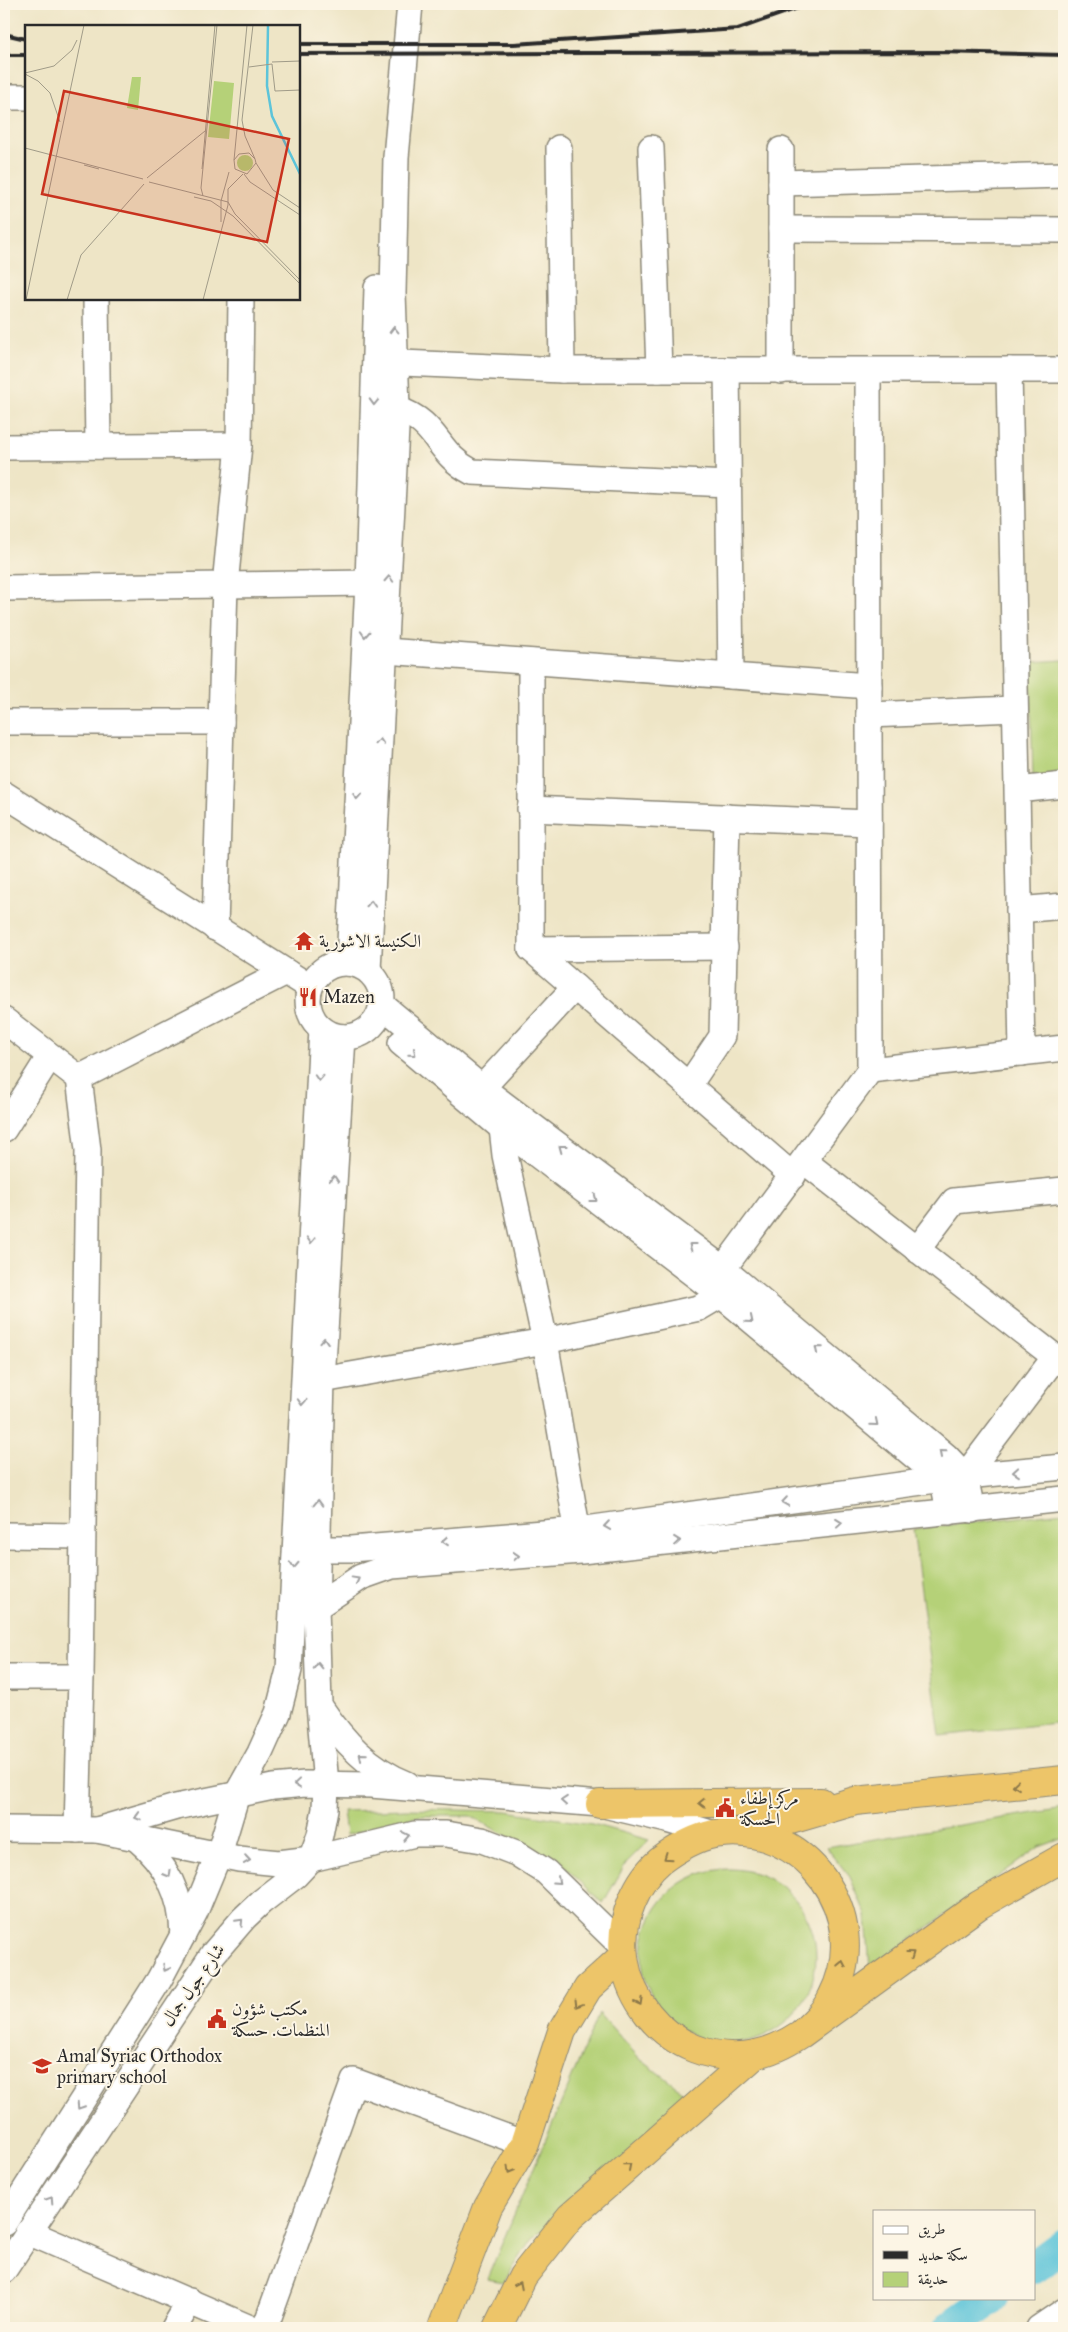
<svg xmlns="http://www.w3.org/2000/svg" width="1068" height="2332" viewBox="0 0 1068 2332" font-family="'IM FELL Great Primer',Amiri,serif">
	<rect width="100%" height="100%" fill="#fcf5e5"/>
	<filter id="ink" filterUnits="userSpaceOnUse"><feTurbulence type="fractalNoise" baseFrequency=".02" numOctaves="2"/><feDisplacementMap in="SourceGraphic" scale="10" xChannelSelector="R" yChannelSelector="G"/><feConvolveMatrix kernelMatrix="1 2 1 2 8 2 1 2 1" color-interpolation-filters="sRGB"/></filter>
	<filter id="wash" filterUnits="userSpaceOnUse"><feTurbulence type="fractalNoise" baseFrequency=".0096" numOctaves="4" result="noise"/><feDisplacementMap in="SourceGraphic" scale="20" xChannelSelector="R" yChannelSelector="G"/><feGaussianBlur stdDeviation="1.12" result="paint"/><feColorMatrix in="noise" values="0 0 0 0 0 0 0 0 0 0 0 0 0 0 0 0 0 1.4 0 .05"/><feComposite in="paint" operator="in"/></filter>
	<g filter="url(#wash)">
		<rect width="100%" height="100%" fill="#eee5c6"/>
		<!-- green -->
		<g fill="#b5d178" stroke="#707e52">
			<polygon points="1064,660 1064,775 1033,779 1030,662"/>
			<polygon points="1064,1512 1064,1722 940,1736 913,1529"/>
			<polygon points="1064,1808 1064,1838 1039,1847 870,1969 866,1915 850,1877 826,1847"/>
			<polygon points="406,1809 506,1811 592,1824 649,1840 626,1863 603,1903 566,1868 470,1816 420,1816 346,1835 343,1811"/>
			<circle cx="729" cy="1956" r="87"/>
			<polygon points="599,2013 640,2059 692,2099 531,2240 504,2282 487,2279"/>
		</g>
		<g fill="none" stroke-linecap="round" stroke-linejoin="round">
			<!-- river -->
			<g stroke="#5dc4d9" stroke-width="34">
				<polyline points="1034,2267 1064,2245"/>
				<polyline points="950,2328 992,2298"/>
			</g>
		</g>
	</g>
	<g filter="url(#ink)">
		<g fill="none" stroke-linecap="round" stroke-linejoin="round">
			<!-- minor casing -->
			<g stroke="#8c8878" stroke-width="28">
				<g id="minor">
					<polyline points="4,97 26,97"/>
					<polyline points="559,148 562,370"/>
					<polyline points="651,148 659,370"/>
					<polyline points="781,150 781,371"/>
					<polyline points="781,183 1064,175"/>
					<polyline points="781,229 1064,230"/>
					<polyline points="96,299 98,446"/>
					<polyline points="379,362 562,370 1064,370"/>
					<polyline points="727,370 731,676"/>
					<polyline points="1009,370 1022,1053"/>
					<path d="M397,409C439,423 435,453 472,472L728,484"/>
					<polyline points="4,447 239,445"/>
					<polyline points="4,588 368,583"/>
					<polyline points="385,651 869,686"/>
					<polyline points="531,662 531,949 793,1176"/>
					<polyline points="869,715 1015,709"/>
					<polyline points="4,722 221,722"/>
					<polyline points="1018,790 1064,785"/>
					<polyline points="4,794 310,987"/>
					<polyline points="530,809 869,823"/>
					<polyline points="1019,910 1064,906"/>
					<polyline points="215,928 225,585 239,445 241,299"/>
					<polyline points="531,949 725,947"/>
					<circle cx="345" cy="1000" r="37"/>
					<polyline points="349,963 368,583 377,288"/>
					<polyline points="368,970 397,409 393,293 396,157 410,4"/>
					<polyline points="382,1005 482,1088 723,1269 946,1456 965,1476 972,1510"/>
					<polyline points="4,1020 79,1078 286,972"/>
					<polyline points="401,1043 502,1128 721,1295 943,1480 949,1512"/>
					<polyline points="870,1070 1064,1048"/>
					<polyline points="689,1085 722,1036 727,817"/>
					<polyline points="482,1088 575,987"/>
					<polyline points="502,1128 505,1155 545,1341 580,1545"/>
					<polyline points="4,1129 50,1056"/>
					<polyline points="804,1161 1055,1357"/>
					<polyline points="917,1250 954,1201 1064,1190"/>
					<polyline points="723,1269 870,1070 868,371"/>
					<polyline points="322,1380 545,1341 699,1308 721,1295"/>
					<polyline points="965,1476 1055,1357 1064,1357"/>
					<polyline points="4,1535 82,1536"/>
					<polyline points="317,1549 351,1549 579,1530 965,1476 1064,1467"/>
					<polyline points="316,1607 361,1577 392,1566 581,1551 1064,1499"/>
					<polyline points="4,1677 81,1677"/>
					<path d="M321,1708C343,1741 369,1769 407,1784"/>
					<polyline points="4,1829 97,1830 239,1859 279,1863 311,1859 415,1834 446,1834 482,1840 516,1853 546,1872 623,1947"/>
					<polyline points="77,1830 81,1677 88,1150 79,1078"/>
					<polyline points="97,1830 176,1807 273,1787 305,1784 371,1785 600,1804 667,1820 714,1834"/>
					<path d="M136,1838C167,1864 182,1895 183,1935"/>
					<polyline points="4,2223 159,1980 195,1912 219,1854 237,1794 260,1753 278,1713 289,1670 322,1029"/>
					<polyline points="28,2232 250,2328"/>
					<polyline points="4,2270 213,1954 244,1918 261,1902 296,1875 311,1859 320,1835 325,1809 326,1784 319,1705 316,1607 322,1380 343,1037"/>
					<polyline points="174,2328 190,2301"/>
					<polyline points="265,2328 354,2081 525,2144"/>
					<polyline points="1039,2328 1064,2311"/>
				</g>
			</g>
			<!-- highway casing -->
			<g stroke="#8c8878" stroke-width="30">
				<g id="highway">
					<polyline points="600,1804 821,1802"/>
					<polyline points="746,1833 855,1801 1064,1780"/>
					<path d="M801,2034C813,2023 825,2012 832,1997C875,1916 804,1818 714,1834C694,1838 676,1849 660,1861C648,1871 638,1887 632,1901C598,1982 668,2071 756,2054C773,2051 787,2043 801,2034L979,1905L1064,1857"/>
					<polyline points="442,2328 488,2207 525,2144 562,2031 588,1988 623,1956"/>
					<polyline points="497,2328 523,2276 570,2217 756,2054"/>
				</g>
			</g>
			<!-- minor -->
			<use href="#minor" stroke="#fff" stroke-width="25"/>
			<!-- highway -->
			<use href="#highway" stroke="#edc569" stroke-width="28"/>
			<!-- rail -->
			<g stroke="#2b2b2b" stroke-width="4">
				<polyline points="4,34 26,39"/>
				<polyline points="299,44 514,44 738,29 809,4"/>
				<polyline points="299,54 939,52 1064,55"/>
				<polyline points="4,55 26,55"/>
			</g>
		</g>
		<!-- one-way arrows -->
		<defs><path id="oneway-chevron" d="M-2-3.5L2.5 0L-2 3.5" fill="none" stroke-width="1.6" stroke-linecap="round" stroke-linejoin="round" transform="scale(1.25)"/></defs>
		<g stroke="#a0a0a0">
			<use href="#oneway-chevron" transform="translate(394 330) rotate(-91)"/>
			<use href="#oneway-chevron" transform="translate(374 402) rotate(92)"/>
			<use href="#oneway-chevron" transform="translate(389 579) rotate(-87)"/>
			<use href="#oneway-chevron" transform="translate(365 634) rotate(93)"/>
			<use href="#oneway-chevron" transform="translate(380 742) rotate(-87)"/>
			<use href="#oneway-chevron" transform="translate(357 796) rotate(93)"/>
			<use href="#oneway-chevron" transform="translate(371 904) rotate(-87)"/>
			<use href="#oneway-chevron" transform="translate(413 1053) rotate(40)"/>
			<use href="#oneway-chevron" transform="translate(319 1078) rotate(93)"/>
			<use href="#oneway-chevron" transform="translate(562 1148) rotate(-143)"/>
			<use href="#oneway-chevron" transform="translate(334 1179) rotate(-86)"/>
			<use href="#oneway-chevron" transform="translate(594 1199) rotate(37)"/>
			<use href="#oneway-chevron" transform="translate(311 1240) rotate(93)"/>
			<use href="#oneway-chevron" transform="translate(692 1246) rotate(-143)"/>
			<use href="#oneway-chevron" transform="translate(750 1320) rotate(40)"/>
			<use href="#oneway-chevron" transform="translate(324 1341) rotate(-86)"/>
			<use href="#oneway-chevron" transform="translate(818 1349) rotate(-140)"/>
			<use href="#oneway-chevron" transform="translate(302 1402) rotate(93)"/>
			<use href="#oneway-chevron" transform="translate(875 1423) rotate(40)"/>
			<use href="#oneway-chevron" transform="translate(942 1453) rotate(-139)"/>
			<use href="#oneway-chevron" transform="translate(1016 1472) rotate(175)"/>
			<use href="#oneway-chevron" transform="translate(785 1502) rotate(172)"/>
			<use href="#oneway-chevron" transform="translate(318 1503) rotate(-88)"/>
			<use href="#oneway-chevron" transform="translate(839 1523) rotate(-6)"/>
			<use href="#oneway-chevron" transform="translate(607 1526) rotate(172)"/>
			<use href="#oneway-chevron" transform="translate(445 1541) rotate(175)"/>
			<use href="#oneway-chevron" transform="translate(677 1541) rotate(-6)"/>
			<use href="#oneway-chevron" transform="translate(516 1556) rotate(-4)"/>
			<use href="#oneway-chevron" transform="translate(294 1565) rotate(93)"/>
			<use href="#oneway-chevron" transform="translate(356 1580) rotate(-29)"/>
			<use href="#oneway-chevron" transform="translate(318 1666) rotate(-92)"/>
			<use href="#oneway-chevron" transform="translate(362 1756) rotate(-140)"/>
			<use href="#oneway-chevron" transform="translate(297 1784) rotate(174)"/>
			<use href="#oneway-chevron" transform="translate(564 1801) rotate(-175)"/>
			<use href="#oneway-chevron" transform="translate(138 1817) rotate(164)"/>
			<use href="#oneway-chevron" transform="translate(406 1836) rotate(-11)"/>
			<use href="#oneway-chevron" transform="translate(247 1860) rotate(8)"/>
			<use href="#oneway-chevron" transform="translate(168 1874) rotate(60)"/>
			<use href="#oneway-chevron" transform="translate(557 1881) rotate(42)"/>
			<use href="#oneway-chevron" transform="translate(240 1922) rotate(-46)"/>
			<use href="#oneway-chevron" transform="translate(166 1968) rotate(118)"/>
			<use href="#oneway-chevron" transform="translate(80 2106) rotate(122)"/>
			<use href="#oneway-chevron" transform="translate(50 2200) rotate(-57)"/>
		</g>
		<g stroke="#8c784a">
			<use href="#oneway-chevron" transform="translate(1016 1785) rotate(174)"/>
			<use href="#oneway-chevron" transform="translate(702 1803) rotate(179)"/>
			<use href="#oneway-chevron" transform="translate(667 1857) rotate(145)"/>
			<use href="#oneway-chevron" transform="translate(911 1954) rotate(-36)"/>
			<use href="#oneway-chevron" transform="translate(842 1964) rotate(-79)"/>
			<use href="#oneway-chevron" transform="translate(639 2002) rotate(61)"/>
			<use href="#oneway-chevron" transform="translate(578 2004) rotate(121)"/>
			<use href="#oneway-chevron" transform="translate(628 2166) rotate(-41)"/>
			<use href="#oneway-chevron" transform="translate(510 2170) rotate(120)"/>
			<use href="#oneway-chevron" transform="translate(519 2285) rotate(-63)"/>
		</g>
	</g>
	<!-- icons -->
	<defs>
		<g id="temple-bare" transform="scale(1.5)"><path d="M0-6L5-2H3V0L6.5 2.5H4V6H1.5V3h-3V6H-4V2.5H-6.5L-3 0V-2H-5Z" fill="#c8321e" stroke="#fcf5e5" stroke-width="2.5" paint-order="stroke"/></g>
		<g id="restaurant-bare" transform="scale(1.5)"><path d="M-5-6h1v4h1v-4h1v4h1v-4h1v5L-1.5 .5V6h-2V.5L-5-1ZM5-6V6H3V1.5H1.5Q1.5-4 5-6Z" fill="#c8321e" stroke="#fcf5e5" stroke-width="2.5" paint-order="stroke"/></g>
		<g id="civic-bare" transform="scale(1.5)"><path d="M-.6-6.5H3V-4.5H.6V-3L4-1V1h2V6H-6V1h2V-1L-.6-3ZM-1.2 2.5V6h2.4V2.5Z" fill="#c8321e" stroke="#fcf5e5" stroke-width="2.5" paint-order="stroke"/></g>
		<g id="school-bare" transform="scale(1.5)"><path d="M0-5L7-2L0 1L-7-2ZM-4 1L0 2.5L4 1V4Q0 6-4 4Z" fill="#c8321e" stroke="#fcf5e5" stroke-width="2.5" paint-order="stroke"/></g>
	</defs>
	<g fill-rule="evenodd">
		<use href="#temple-bare" x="304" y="941"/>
		<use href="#restaurant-bare" x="308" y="997"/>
		<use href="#civic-bare" x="725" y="1808"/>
		<use href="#civic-bare" x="217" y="2019"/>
		<use href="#school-bare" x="42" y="2066"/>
	</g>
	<g text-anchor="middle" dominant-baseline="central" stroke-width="4" stroke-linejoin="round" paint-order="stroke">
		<!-- poi labels -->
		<g font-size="18" fill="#2b2b2b" stroke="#fcf5e5" text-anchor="start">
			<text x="319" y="941">الكنيسة الاشورية</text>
			<text x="323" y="997">Mazen</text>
			<text x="740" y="1798">مركز إطفاء<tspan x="740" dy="21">الحسكة</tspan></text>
			<text x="232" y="2009">مكتب شؤون<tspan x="232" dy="21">المنظمات. حسكة</tspan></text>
			<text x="57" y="2056">Amal Syriac Orthodox<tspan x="57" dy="21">primary school</tspan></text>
		</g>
		<!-- street labels -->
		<g font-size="18" fill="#2b2b2b" stroke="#fcf5e5">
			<text transform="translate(193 1985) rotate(-55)">شارع جول جمال</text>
		</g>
	</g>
	<!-- overview -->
	<g transform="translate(25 25)">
		<rect width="275" height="275" fill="#eee5c6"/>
		<path d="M107,52H116L113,85L102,83ZM189,56L209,58L204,114L183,112ZM212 138a8 8 0 1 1 16 0a8 8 0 1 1-16 0Z" fill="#b5d178"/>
		<path fill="none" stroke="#5dc4d9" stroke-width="2.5" d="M243,0L242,61L247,91L275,149"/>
		<path fill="none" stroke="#a09b88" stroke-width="1" d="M228,0L217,95L220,111L230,134L231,138L222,149L210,144L209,135L214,129L224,128L230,134M247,37L275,36M224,42L247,39L250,66L275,65M0,48L29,41L47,25L52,15M0,49L13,56L25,68L35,97M0,123L118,154M209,135L222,0M231,138L248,165L275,183M59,140L74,144M177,144L190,0M219,149L225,157L275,190M122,153L180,106M124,157L203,177L210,189L275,255M178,171L176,163L192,0M169,172L186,176L208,191L275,259M196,197V176L204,147M1,275L59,0M42,275L56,230L119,159M178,275L203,180V164L218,149"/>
		<path fill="#c8321e" fill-opacity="0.15" stroke="#c8321e" stroke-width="2.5" d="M39,66L264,114L242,217L17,169Z"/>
		<rect width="275" height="275" fill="none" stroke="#2b2b2b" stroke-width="2.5"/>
	</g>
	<!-- margin -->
	<rect width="1068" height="2332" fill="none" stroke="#fcf5e5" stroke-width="20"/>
	<!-- legend -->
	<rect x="873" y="2210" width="162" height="90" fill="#fcf5e5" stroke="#a8a49b"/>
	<rect x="883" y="2226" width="25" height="8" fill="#ffffff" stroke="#a8a49b"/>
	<text x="918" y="2234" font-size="15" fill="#2b2b2b">طريق</text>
	<rect x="883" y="2251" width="25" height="8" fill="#2b2b2b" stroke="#a8a49b"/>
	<text x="918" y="2260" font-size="15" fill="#2b2b2b">سكة حديد</text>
	<rect x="883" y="2272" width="25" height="15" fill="#b5d178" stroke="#a8a49b"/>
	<text x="918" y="2284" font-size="15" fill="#2b2b2b">حديقة</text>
</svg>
